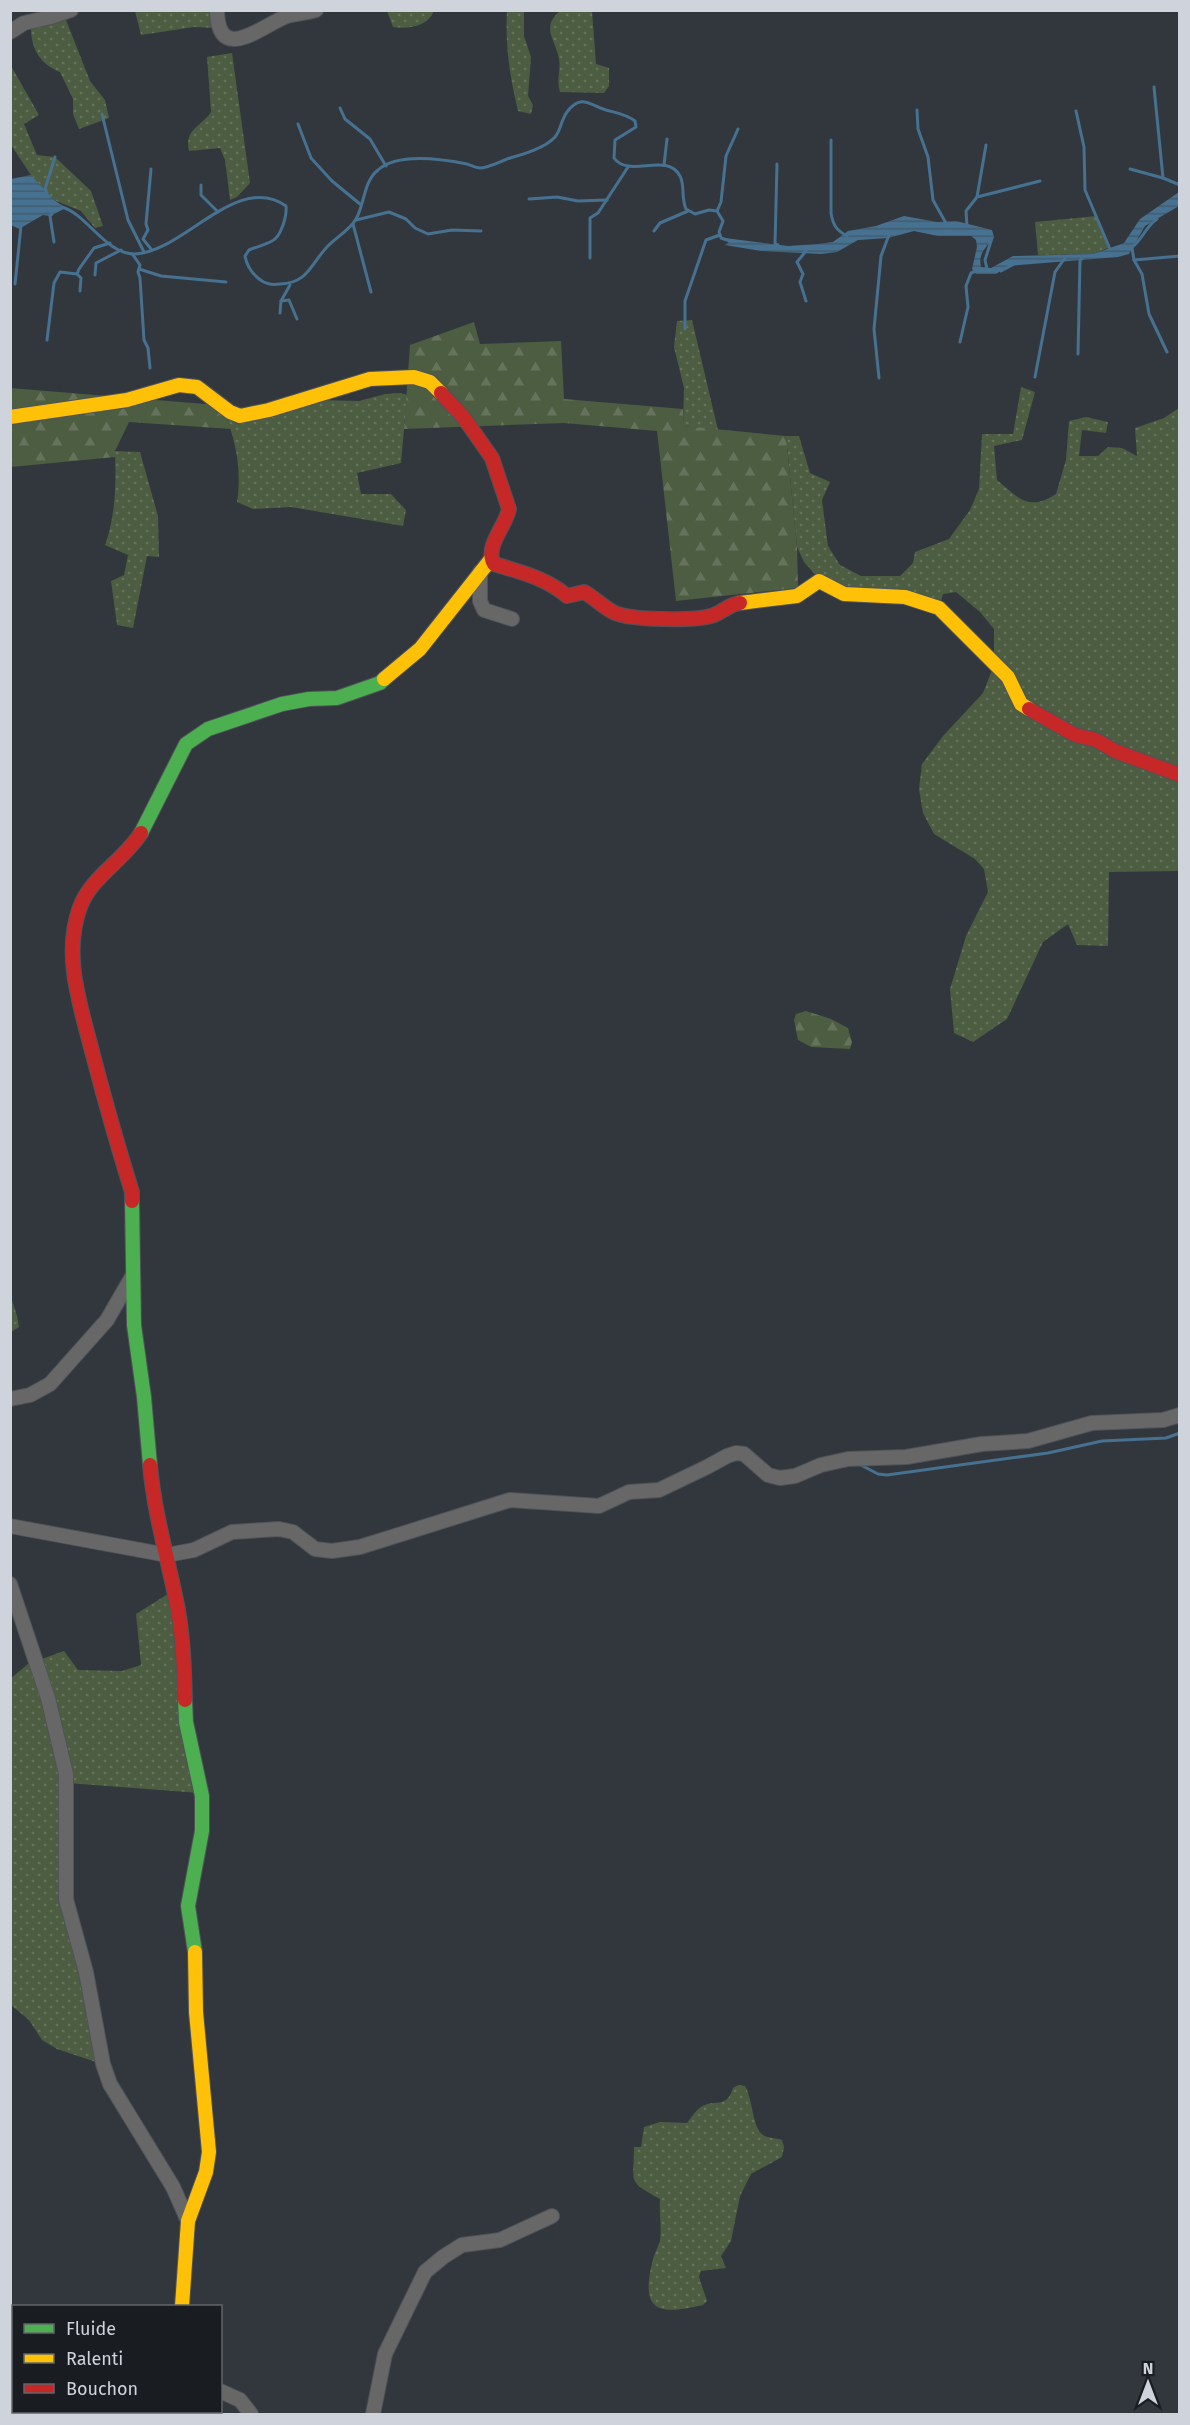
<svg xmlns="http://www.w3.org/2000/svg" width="1190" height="2425" viewBox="0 0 1190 2425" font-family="'Fira Sans',sans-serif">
	<defs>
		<pattern id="grass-dots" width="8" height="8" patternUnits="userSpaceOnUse" patternTransform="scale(1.5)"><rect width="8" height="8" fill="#4c5d41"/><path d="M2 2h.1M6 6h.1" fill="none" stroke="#65735c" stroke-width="1.8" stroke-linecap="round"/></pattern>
		<pattern id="forest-firs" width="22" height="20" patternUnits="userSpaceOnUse" patternTransform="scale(1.5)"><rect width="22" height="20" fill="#4c5d41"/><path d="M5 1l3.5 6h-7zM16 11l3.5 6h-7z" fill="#65735c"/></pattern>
		<pattern id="water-rules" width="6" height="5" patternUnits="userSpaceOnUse" patternTransform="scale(1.5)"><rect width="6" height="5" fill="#477190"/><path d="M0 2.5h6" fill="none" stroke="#435b6d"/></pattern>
	</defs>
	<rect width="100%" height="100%" fill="#32373d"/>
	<!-- grass -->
	<g fill="url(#grass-dots)">
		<polygon points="135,11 224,11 215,28 194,27 141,35"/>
		<path d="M387,11H434C427,27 409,29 393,27Z"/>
		<path d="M507,11H524V36L531,57L528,96L533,105L531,114L518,111C510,77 505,46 507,11Z"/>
		<path d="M560,11H592L596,64L609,68V86L604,93L560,92C556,79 561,70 559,59C556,40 540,27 560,11Z"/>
		<path d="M64,15L90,81L105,100L109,118L79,129L73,114V99L60,72C38,63 30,47 31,22Z"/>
		<path d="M232,53L250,183L237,197L230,200L225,160L220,148L189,151C184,129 201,127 211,112L207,57Z"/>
		<polygon points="10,64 39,115 24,124 37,155 55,157 91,191 103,226 95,228 81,211 54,200 31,175 11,145"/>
		<polygon points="1097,216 1108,248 1093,254 1038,255 1035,222"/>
		<polygon points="692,320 718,430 683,426 684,388 674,347 677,321"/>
		<path d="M1021,387L1035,392L1022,440L994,446L997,480C1019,498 1028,512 1056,494L1066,460L1069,421L1086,417L1108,422L1106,433L1082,430L1079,456H1098L1108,447L1122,448L1137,456L1135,428L1164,418L1179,408V871L1109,872L1108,946L1077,945L1068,924L1043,942L1007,1019L973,1042L954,1033L950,989L966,936L988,892L984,869L975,859L934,834L923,813L919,789L922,764L943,736L983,693L994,665V629L980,612L956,592L943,594L939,608L827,588L804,562L797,547L786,436H799L810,473L830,482L822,500L828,546L840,565L861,576H900L913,563L915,552L949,539L970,510L979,489L982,434H1013Z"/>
		<path d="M401,393L407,395L401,463L357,473L361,494H391L406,510L403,526L291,507L253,509L237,502C242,471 236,442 225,413L317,400L359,401L385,394Z"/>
		<path d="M115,451L140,452L158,516L159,557L147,556L133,628L117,625L111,581L124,575L128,555L105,545C116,514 116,484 115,451Z"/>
		<polygon points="11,1297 17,1316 19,1327 11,1332"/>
		<polygon points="171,1592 200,1793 67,1783 63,1846 102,2064 57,2049 42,2040 29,2020 11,2005 10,1679 28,1664 64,1651 78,1670 122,1671 141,1665 136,1614"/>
		<path d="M738,2085L745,2086C753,2099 752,2127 763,2135C767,2138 776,2138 782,2140L784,2147L782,2157L751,2174L740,2196L731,2241L721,2256L726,2268L701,2271L699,2277L707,2301L703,2305C656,2316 640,2311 653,2259C655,2252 658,2247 660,2241C662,2229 659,2212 660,2199C626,2181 634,2182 634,2147H641L644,2127L660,2122L687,2123C691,2118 696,2110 701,2107C716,2098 726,2110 733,2088Z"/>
	</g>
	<!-- forest -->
	<g fill="url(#forest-firs)">
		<polygon points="474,322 480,344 561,341 564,399 683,409 683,426 786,436 797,547 798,588 676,601 657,431 564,423 404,429 410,345"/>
		<polygon points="10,388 217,405 225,413 231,429 129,422 115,451 115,457 11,467"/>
		<polygon points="806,1011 831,1019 848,1028 852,1042 850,1049 811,1047 798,1040 794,1020 796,1014"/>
	</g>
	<!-- water -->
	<g fill="url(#water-rules)">
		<polygon points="31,175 54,200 66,208 50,216 43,215 19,229 11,225 11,179"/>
		<path d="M1179,192V206L1145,226L1129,254L1118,257L1008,266L996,274H976L972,269L977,247L976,240L971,236H938L914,231L888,238L858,240L837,252L821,254L761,251L725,245L729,242L725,238L788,246L818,244L833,242L848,231L876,226L904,216L937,222L956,221L992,230L994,237C986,248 978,253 981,267L991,268L1013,256L1093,254L1124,243L1140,219Z"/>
	</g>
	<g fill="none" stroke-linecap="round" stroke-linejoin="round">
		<!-- stream -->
		<g stroke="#477190" stroke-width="3">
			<polyline points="1154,87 1163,178 1180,185"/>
			<polyline points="340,108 345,119 370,139 386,166"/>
			<polyline points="917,110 918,129 928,157 933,200 947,225"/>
			<polyline points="1076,111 1084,147 1085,190 1110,249"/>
			<polyline points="102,114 128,220 144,252"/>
			<polyline points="298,124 311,158 332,181 360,204"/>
			<path d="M831,140V213C833,225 836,230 847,236"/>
			<polyline points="777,164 775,244 778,245"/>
			<polyline points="664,165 667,139"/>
			<polyline points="1130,169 1163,178"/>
			<polyline points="201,185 201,195 218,212"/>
			<polyline points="47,193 45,189 55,157"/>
			<polyline points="977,197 986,145"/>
			<polyline points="529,199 557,197 578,201 607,200"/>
			<path d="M62,207C88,215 105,254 135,254C182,253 238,171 286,206C287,216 281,237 272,241C265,245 256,247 249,250L245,256C247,267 253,275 262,281C268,285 273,285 280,284C308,283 310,265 327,247C335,238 350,230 356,219C365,204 363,182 378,170C398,152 442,159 467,164C471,165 475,168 480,168C488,168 501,161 510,158C524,154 545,148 555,137C561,130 561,120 567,112C581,93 590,105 606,110C617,113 626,114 635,121L636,127L615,140L614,158C629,179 667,151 680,176C685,185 681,198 686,209L695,214L709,210L717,211L723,221L719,232L721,238L733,242"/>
			<polyline points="717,211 721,202 726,156 738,129"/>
			<polyline points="52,214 50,216 54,242"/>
			<polyline points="356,220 389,212 406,219 415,228 428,234 452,230 481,231"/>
			<polyline points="353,224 371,292"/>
			<polyline points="967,226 966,211 977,197 1040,181"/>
			<polyline points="654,231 660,223 688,211"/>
			<polyline points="1132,248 1134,260 1142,274 1149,314 1167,352"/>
			<polyline points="151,249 143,239 148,230 146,224 151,169"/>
			<path d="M1130,249C1142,241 1145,227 1157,219"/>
			<polyline points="806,251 797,262 803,274 800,282 806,301"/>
			<polyline points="133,255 140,265 138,272 140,278 144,340 148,348 150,368"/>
			<polyline points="590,258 590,218 598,213 628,167"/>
			<polyline points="1134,260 1180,256"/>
			<polyline points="139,269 161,276 226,282"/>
			<polyline points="987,269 985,260 992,238"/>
			<polyline points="1001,271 1014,264"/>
			<polyline points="77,274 81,278 80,291"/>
			<polyline points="95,275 96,263 121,250"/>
			<polyline points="15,284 21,226"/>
			<polyline points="281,301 289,300 297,319"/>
			<polyline points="280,313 281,301 290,285"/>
			<polyline points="685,329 685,301 706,240 720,235"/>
			<polyline points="47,340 54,283 60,272 77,274 79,269 94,248 110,243"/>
			<polyline points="960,342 968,307 966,286 971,273 976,271"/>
			<polyline points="1078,354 1080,260 1082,259"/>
			<polyline points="1035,377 1055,272 1065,258"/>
			<polyline points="879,378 874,329 881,256 889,235"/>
			<polyline points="861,1465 878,1474 887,1475 1048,1453 1102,1441 1166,1438 1180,1433"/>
		</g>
		<!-- street casing -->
		<g stroke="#4f5359" stroke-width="16">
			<g id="street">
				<path d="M217,10C218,66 263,25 287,16C297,13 306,13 316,10"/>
				<polyline points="10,32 24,23 51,17 71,10"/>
				<polyline points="480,572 480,601 484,610 512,619"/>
				<polyline points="10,1399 30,1395 50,1384 107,1320 133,1275"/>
				<polyline points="10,1526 167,1555 194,1550 232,1532 279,1529 293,1532 315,1549 332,1551 360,1547 510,1500 599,1506 629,1492 659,1490 707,1467 727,1456 736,1453 744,1454 768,1475 780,1478 795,1476 821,1465 848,1459 906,1457 982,1444 1028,1441 1092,1423 1163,1420 1180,1415"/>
				<polyline points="10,1584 48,1698 66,1774 66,1899 86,1972 103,2064 110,2084 173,2187 188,2221"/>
				<polyline points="10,2374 14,2375"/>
				<polyline points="220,2391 240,2400 251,2414"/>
				<polyline points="187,2412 187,2414"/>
				<polyline points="373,2414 385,2354 425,2272 443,2257 462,2245 500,2240 552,2216"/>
			</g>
		</g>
		<!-- fast casing -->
		<g stroke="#4f5359" stroke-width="16">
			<g id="fast">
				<polyline points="141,833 186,744 208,729 282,704 309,699 337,698 380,683 384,679"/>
				<polyline points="132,1201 134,1325 144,1397 150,1465"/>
				<polyline points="185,1700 186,1722 202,1796 202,1831 188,1906 195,1952"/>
			</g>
		</g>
		<!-- slow casing -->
		<g stroke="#4f5359" stroke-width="16">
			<g id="slow">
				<polyline points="10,417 127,400 179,385 197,387 230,412 240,416 269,410 370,379 414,377 430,382 441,393"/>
				<polyline points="740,603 797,596 819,581 844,594 905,597 939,608 1008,677 1021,704 1029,709"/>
				<polyline points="384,679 420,649 491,559"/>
				<polyline points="182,2306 188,2221 206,2172 209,2152 196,2012 195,1952"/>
			</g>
		</g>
		<!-- jam casing -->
		<g stroke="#4f5359" stroke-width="16">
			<g id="jam">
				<path d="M441,393L464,418L492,458L509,509C506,526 484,547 494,564C520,572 546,578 567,596L584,592C595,598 604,608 615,613C631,620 693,621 711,616C722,613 729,604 740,603"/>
				<polyline points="1029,709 1075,735 1096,740 1115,751 1180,775"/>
				<path d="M132,1201V1192C118,1147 105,1101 93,1055C81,1007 62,956 80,907C91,877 124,860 141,833"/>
				<path d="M150,1465C154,1510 166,1552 175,1595C183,1630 184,1665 185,1700"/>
			</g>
		</g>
		<!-- street -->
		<use href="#street" stroke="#686768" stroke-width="14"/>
		<!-- fast -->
		<use href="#fast" stroke="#4caf50" stroke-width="14"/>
		<!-- slow -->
		<use href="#slow" stroke="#ffc107" stroke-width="14"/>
		<!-- jam -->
		<use href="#jam" stroke="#c62828" stroke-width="14"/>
	</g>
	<!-- border -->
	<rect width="1190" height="2425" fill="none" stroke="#cfd4dc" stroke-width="24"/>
	<!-- legend -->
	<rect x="12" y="2305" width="210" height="108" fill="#191d22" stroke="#62666c" stroke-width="1.5"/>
	<rect x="24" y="2324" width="30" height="9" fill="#4caf50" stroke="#62666c" stroke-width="1.5"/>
	<text x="66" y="2335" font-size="18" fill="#cfd4dc">Fluide</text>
	<rect x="24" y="2354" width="30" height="9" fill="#ffc107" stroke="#62666c" stroke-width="1.5"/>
	<text x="66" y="2365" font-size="18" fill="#cfd4dc">Ralenti</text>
	<rect x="24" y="2384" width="30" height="9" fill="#c62828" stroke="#62666c" stroke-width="1.5"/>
	<text x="66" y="2395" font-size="18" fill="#cfd4dc">Bouchon</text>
	<!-- north arrow -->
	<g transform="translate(1148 2383)" stroke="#191d22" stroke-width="4.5" paint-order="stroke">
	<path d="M0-4.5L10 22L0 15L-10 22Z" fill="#cfd4dc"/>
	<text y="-9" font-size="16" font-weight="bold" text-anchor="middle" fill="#cfd4dc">N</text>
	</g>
</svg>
